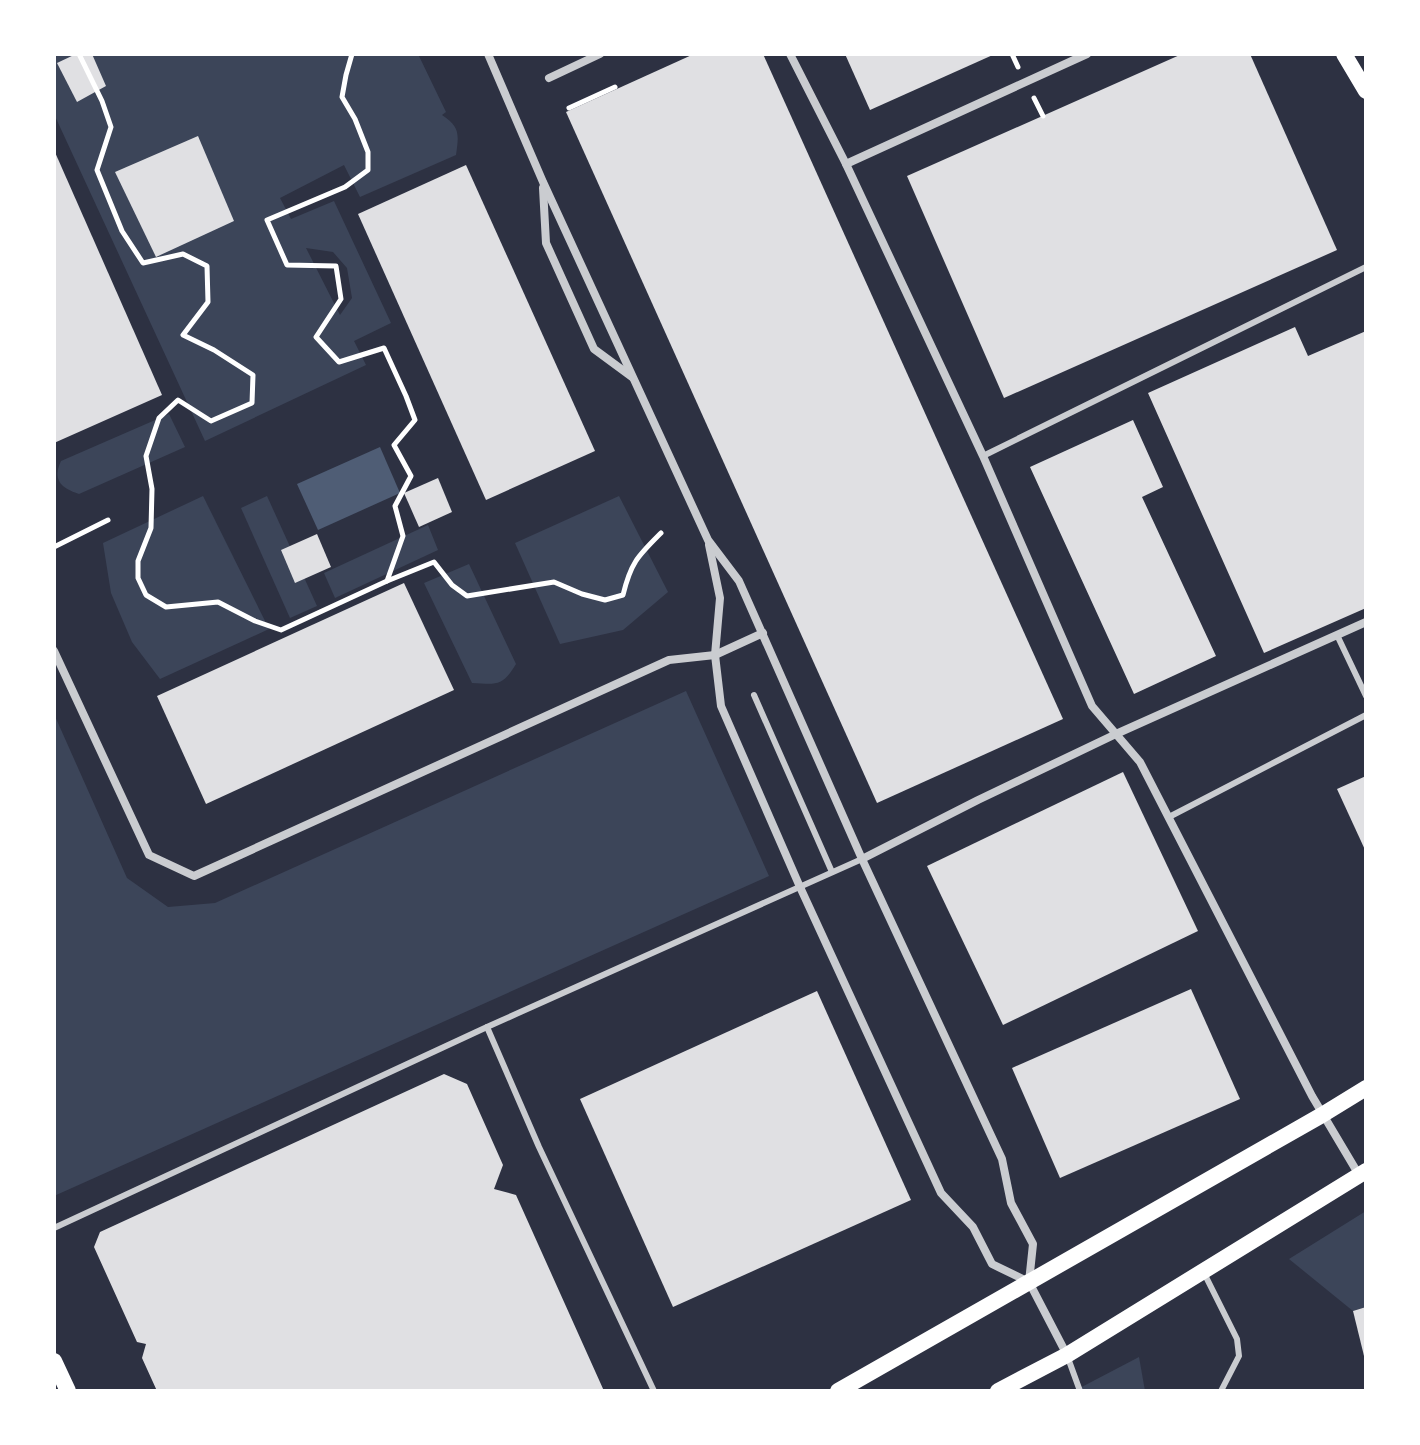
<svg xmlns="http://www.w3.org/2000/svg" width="1420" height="1445" viewBox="0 0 1420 1445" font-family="'Times New Roman',serif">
	<rect width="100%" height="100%" fill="#2d3142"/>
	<!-- green -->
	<g fill="#3c4559" fill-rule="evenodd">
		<path d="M54,54H418L446,112L442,115C460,127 459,134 456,155L360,197L344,165L280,198L291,219L334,201L391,323L354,341L366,365L205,441L54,114ZM306,248L333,252L347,268L352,298L340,315Z"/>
		<path d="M169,414L185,447L79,494C61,488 52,480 61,461Z"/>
		<polygon points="203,496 269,629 160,679 132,642 111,593 103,543"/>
		<polygon points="267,496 317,606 290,618 241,508"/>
		<polygon points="619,496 668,592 623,630 560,644 515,543"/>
		<polygon points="428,525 438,550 335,598 324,573"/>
		<path d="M469,564L516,664C502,687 497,684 472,683L424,583Z"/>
		<polygon points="686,691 769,876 54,1196 54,714 127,878 168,907 215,903"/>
		<polygon points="1366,1211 1366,1307 1353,1311 1289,1259"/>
		<polygon points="1139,1357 1145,1391 1074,1391"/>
	</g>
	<!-- water -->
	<polygon fill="#4f5d75" points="380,447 400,493 318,530 297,484"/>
	<!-- building -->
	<g fill="#e0e0e3">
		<polygon points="76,54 92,54 106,86 77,102 57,63"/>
		<polygon points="694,54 763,54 1063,719 877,803 566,112"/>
		<polygon points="845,54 995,54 870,110"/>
		<polygon points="1182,54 1250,54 1337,250 1004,398 907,176"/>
		<polygon points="198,136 234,221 156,257 115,172"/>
		<polygon points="54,150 162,395 54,443"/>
		<polygon points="466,165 595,451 486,500 358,214"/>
		<polygon points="1295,327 1308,356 1366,331 1366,608 1264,653 1148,393"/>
		<polygon points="1133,420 1163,487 1142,497 1216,656 1134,694 1030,467"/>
		<polygon points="438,478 452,512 419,527 404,493"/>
		<polygon points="317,534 331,567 295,583 281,550"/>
		<polygon points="404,583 454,690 206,804 157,696"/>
		<polygon points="1123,772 1198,931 1003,1025 927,866"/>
		<polygon points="1366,776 1366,852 1337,789"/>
		<polygon points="1191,989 1240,1099 1060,1178 1012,1068"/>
		<polygon points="817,991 911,1200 673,1307 580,1099"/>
		<polygon points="444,1074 467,1084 503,1165 494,1189 516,1195 604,1391 157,1391 142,1358 146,1344 137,1342 94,1247 100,1232"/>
		<polygon points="1366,1307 1366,1360 1365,1360 1353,1311"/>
	</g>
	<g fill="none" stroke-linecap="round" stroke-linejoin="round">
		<!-- path -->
		<g stroke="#fff" stroke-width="5">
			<polyline points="79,54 102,101 111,127 97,170 122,231 143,263 183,254 207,266 208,302 183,335 214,350 253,375 252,403 211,421 178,400 159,418 146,456 152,489 151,528 138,561 138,578 146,595 166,607 218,602 255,621 281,630 387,581"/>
			<path d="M352,54L346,75L342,97L355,119L368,152V170L345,187L267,220L287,265L336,266L341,299L316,337L339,362L384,348L406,396L415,420L394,445L411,476L395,506L403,536L387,581L434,562L452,585L467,596L554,582L582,594L605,600L623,595C631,562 638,556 661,533"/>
			<polyline points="1012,54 1018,67"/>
			<polyline points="1034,98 1043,116"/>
			<polyline points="569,108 615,87"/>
			<polyline points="54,547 108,520"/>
		</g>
		<!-- service -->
		<g stroke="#caccd0" stroke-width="6">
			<polyline points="983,456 1366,267"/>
			<polyline points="1337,635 1366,696"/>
			<polyline points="754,695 832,872"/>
			<polyline points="1169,817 1366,715"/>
			<polyline points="487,1027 539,1147 654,1391"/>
			<polyline points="54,1228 487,1027 862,859"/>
			<polyline points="1203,1271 1237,1339 1239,1356 1221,1391"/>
			<polyline points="1068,1358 1080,1391"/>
		</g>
		<!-- minor -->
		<g stroke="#caccd0" stroke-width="8">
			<polyline points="488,54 543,182 708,540 739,581 862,859 1002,1159 1011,1203 1033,1244 1029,1282 1067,1355"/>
			<polyline points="790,54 846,164 983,456 1092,706 1140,762 1312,1096 1359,1175"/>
			<polyline points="549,78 600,54"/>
			<polyline points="846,164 1087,54"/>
			<polyline points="543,188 546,243 594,349 632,377"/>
			<polyline points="709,545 720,598 715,655 721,706 800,887 941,1193 973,1227 992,1264 1029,1282"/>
			<polyline points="54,651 149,855 194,876 669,660 715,655 763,633"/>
			<polyline points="862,859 978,800 1116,734 1366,622"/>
		</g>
		<!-- secondary -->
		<g stroke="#fff" stroke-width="16">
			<polyline points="1344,54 1366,91"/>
			<polyline points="54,1361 68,1391"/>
			<polyline points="838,1391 1322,1115 1366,1088"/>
			<polyline points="998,1391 1067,1355 1366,1171"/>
		</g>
	</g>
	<!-- border -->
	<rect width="1420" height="1445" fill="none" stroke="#ffffff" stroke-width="112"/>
</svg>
